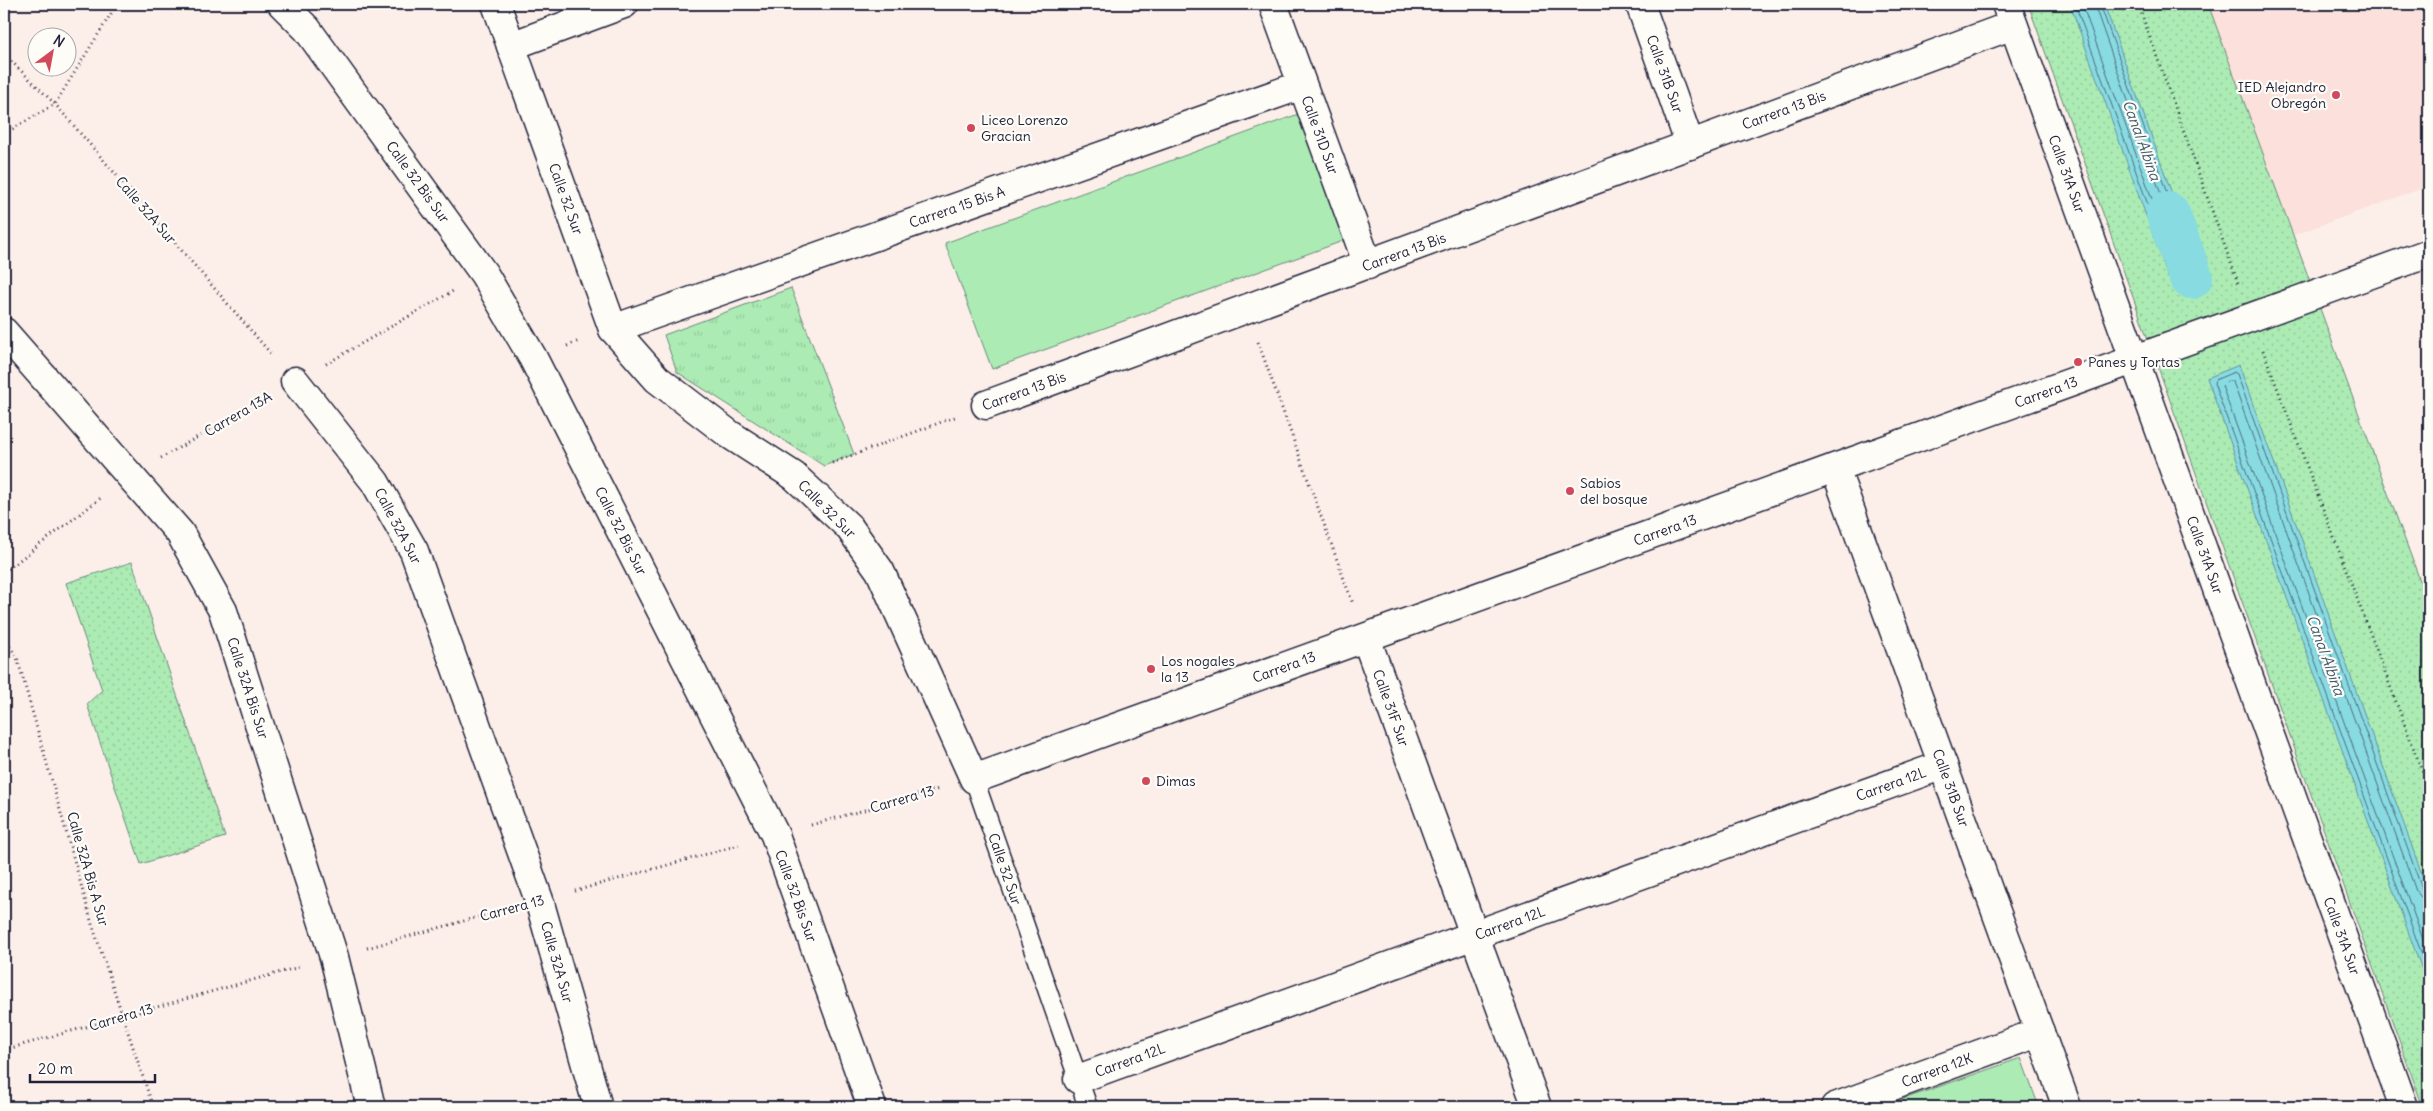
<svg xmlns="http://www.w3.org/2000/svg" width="2433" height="1111" viewBox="0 0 2433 1111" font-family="Delius,sans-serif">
	<defs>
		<pattern id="grass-dots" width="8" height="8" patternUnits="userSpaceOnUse" patternTransform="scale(1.25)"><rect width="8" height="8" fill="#acecb4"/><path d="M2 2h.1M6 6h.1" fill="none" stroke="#94ca9c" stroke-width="1.8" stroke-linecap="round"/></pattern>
		<pattern id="park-tufts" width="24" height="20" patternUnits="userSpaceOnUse" patternTransform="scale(1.25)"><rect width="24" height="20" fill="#acecb4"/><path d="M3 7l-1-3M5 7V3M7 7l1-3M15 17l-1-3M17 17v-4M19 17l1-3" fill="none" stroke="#94ca9c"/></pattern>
	</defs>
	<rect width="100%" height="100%" fill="#fcefea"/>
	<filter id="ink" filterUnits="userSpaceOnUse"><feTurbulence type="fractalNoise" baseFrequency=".02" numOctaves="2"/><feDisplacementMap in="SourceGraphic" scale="10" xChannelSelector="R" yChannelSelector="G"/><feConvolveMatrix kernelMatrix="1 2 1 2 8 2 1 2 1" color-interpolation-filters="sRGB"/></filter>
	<g filter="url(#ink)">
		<!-- built -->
		<polygon fill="#fbe0db" points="2208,4 2429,4 2429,186 2294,235"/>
		<!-- grass -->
		<g fill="url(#grass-dots)" stroke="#678778">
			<polygon points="2028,4 2208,4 2429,605 2429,1107 2423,1107"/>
			<polygon points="132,562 225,837 141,864 87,704 102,690 66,583"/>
		</g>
		<!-- park -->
		<polygon fill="url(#park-tufts)" stroke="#678778" points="791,288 854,454 824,466 677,372 664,335"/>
		<!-- pitch -->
		<g fill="#acecb4" stroke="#678778">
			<polygon points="1304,112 1351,238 992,369 945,243"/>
			<polygon points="2021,1058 2039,1107 1897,1107 1895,1102"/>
		</g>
		<!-- water -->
		<g fill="#89dbe2" stroke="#60919f">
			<polygon points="2070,4 2104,4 2198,266 2168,277"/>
			<polygon points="2239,365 2429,894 2429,989 2207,378"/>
		</g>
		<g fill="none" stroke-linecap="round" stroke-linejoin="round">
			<!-- shore -->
			<g stroke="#4b6c7e" stroke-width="1">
				<polyline points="2075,4 2171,268 2173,270 2190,264 2191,261 2100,4"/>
				<polyline points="2082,4 2174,260 2177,262 2183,257 2094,4"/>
				<polyline points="2429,893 2422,889 2237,374 2234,372 2215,380 2214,383 2429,974"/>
				<polyline points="2429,899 2421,897 2416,891 2233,382 2227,381 2222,386 2429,956"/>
			</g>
			<!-- canal -->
			<polyline stroke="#89dbe2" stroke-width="44" points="2168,214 2191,277"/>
			<!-- service casing -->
			<g stroke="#22223b" stroke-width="21">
				<polyline id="service" points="974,779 1088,1107"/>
			</g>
			<!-- minor casing -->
			<g stroke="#22223b" stroke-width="31">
				<g id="minor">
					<polyline points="1273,4 1368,265"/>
					<polyline points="1640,4 1690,145"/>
					<polyline points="511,46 624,4"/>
					<polyline points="613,329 1302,85"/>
					<polyline points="4,332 180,533 223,611 334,957 371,1107"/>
					<polyline points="295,381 375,482 414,551 539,900 598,1107"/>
					<polyline points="986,405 2013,25"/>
					<polyline points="1835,468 2067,1107"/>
					<polyline points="1078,1079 1943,765"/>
					<polyline points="1835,1107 2040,1032"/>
				</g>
			</g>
			<!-- tertiary casing -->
			<g stroke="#22223b" stroke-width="31">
				<g id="tertiary">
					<polyline points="282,4 307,29 484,274 533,358 775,835 872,1107"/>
					<polyline points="496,4 613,329 657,379 729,434 794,476 849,527 880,571 974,779 2429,253"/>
					<polyline points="2006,4 2404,1107"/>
					<polyline points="1366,638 1537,1107"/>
				</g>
			</g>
			<!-- path -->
			<g stroke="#22223b" stroke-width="3" stroke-dasharray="1 4" stroke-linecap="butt">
				<polyline points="2138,4 2238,283"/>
				<polyline points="4,54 55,104 272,355"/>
				<polyline points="4,134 55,104 117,4"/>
				<polyline points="1258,342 1353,604"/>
				<polyline points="567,346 579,341"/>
				<polyline points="2263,350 2429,789"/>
				<polyline points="326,364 453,291"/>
				<polyline points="161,458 264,399"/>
				<polyline points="832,463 955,417"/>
				<polyline points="4,572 102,497"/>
				<polyline points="4,638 17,657 92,924 153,1107"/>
				<polyline points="811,825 939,789"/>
				<polyline points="575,891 739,845"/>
				<polyline points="367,948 503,910"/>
				<polyline points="4,1050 299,967"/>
			</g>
			<!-- service -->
			<use href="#service" stroke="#fdfcf7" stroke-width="18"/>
			<!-- minor -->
			<use href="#minor" stroke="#fdfcf7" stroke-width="28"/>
			<!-- tertiary -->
			<use href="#tertiary" stroke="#fdfcf7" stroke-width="28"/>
		</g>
	</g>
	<!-- markers -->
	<g fill="#d1495b" stroke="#fdfcf7" stroke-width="2">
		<circle cx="2336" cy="95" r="5"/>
		<circle cx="971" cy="128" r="5"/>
		<circle cx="2078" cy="362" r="5"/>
		<circle cx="1570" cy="491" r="5"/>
		<circle cx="1151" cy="669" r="5"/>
		<circle cx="1146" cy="781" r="5"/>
	</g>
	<g text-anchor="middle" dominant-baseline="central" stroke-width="4.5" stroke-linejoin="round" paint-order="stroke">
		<!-- street labels -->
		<g font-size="14" fill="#22223b" stroke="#fdfcf7">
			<text transform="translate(1665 74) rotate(70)">Calle 31B Sur</text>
			<text transform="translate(1784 110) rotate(-20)">Carrera 13 Bis</text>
			<text transform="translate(1320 135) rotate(70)">Calle 31D Sur</text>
			<text transform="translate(2067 174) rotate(70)">Calle 31A Sur</text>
			<text transform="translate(418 182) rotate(54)">Calle 32 Bis Sur</text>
			<text transform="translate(566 199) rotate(70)">Calle 32 Sur</text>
			<text transform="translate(957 207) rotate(-19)">Carrera 15 Bis A</text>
			<text transform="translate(146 210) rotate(49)">Calle 32A Sur</text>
			<text transform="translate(1404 252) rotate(-20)">Carrera 13 Bis</text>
			<text transform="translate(1024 391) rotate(-20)">Carrera 13 Bis</text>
			<text transform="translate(2046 392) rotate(-20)">Carrera 13</text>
			<text transform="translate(238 414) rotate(-30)">Carrera 13A</text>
			<text transform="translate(827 509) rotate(45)">Calle 32 Sur</text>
			<text transform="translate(398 526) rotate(62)">Calle 32A Sur</text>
			<text transform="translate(1665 530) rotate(-20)">Carrera 13</text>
			<text transform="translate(621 531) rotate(63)">Calle 32 Bis Sur</text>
			<text transform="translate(2205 555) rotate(70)">Calle 31A Sur</text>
			<text transform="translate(1284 667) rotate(-20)">Carrera 13</text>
			<text transform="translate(248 688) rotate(72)">Calle 32A Bis Sur</text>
			<text transform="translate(1391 708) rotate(70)">Calle 31F Sur</text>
			<text transform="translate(1891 784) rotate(-20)">Carrera 12L</text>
			<text transform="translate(1951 788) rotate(70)">Calle 31B Sur</text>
			<text transform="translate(902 799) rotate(-16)">Carrera 13</text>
			<text transform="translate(88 869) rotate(74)">Calle 32A Bis A Sur</text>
			<text transform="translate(1005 869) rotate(71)">Calle 32 Sur</text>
			<text transform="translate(796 896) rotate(70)">Calle 32 Bis Sur</text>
			<text transform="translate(512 908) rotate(-15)">Carrera 13</text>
			<text transform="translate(1510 923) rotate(-20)">Carrera 12L</text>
			<text transform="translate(2342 936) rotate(70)">Calle 31A Sur</text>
			<text transform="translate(557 962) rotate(74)">Calle 32A Sur</text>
			<text transform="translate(121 1017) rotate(-16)">Carrera 13</text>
			<text transform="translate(1130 1060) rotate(-20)">Carrera 12L</text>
			<text transform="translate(1937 1070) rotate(-20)">Carrera 12K</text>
		</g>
		<!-- poi labels -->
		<g font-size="14" fill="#22223b" stroke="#fdfcf7" text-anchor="start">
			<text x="2326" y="87" text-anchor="end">IED Alejandro<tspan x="2326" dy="16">Obregón</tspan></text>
			<text x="981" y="120">Liceo Lorenzo<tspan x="981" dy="16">Gracian</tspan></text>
			<text x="2088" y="362">Panes y Tortas</text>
			<text x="1580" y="483">Sabios<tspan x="1580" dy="16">del bosque</tspan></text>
			<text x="1161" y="661">Los nogales<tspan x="1161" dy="16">la 13</tspan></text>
			<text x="1156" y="781">Dimas</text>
		</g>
		<!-- water labels -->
		<g font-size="15" font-style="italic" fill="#415a6d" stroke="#fdfcf7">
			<text transform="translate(2142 140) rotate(70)">Canal Albina</text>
			<text transform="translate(2326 655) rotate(70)">Canal Albina</text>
		</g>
	</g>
	<!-- margin -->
	<rect width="2433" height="1111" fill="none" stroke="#fdfcf7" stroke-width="20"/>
	<rect x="10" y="10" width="2413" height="1091" fill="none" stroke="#22223b" stroke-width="2" filter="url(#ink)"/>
	<!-- north arrow -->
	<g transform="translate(52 52) rotate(32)"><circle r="24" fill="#fdfcf7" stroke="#a5a5ac"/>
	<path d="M0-4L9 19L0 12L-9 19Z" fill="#d1495b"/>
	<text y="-8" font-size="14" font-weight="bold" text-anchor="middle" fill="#22223b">N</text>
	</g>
	<!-- scale -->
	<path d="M30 1074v8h125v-8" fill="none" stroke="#22223b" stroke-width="2.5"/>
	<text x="38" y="1074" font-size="15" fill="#22223b" stroke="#fdfcf7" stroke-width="4" paint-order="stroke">20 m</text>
</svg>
